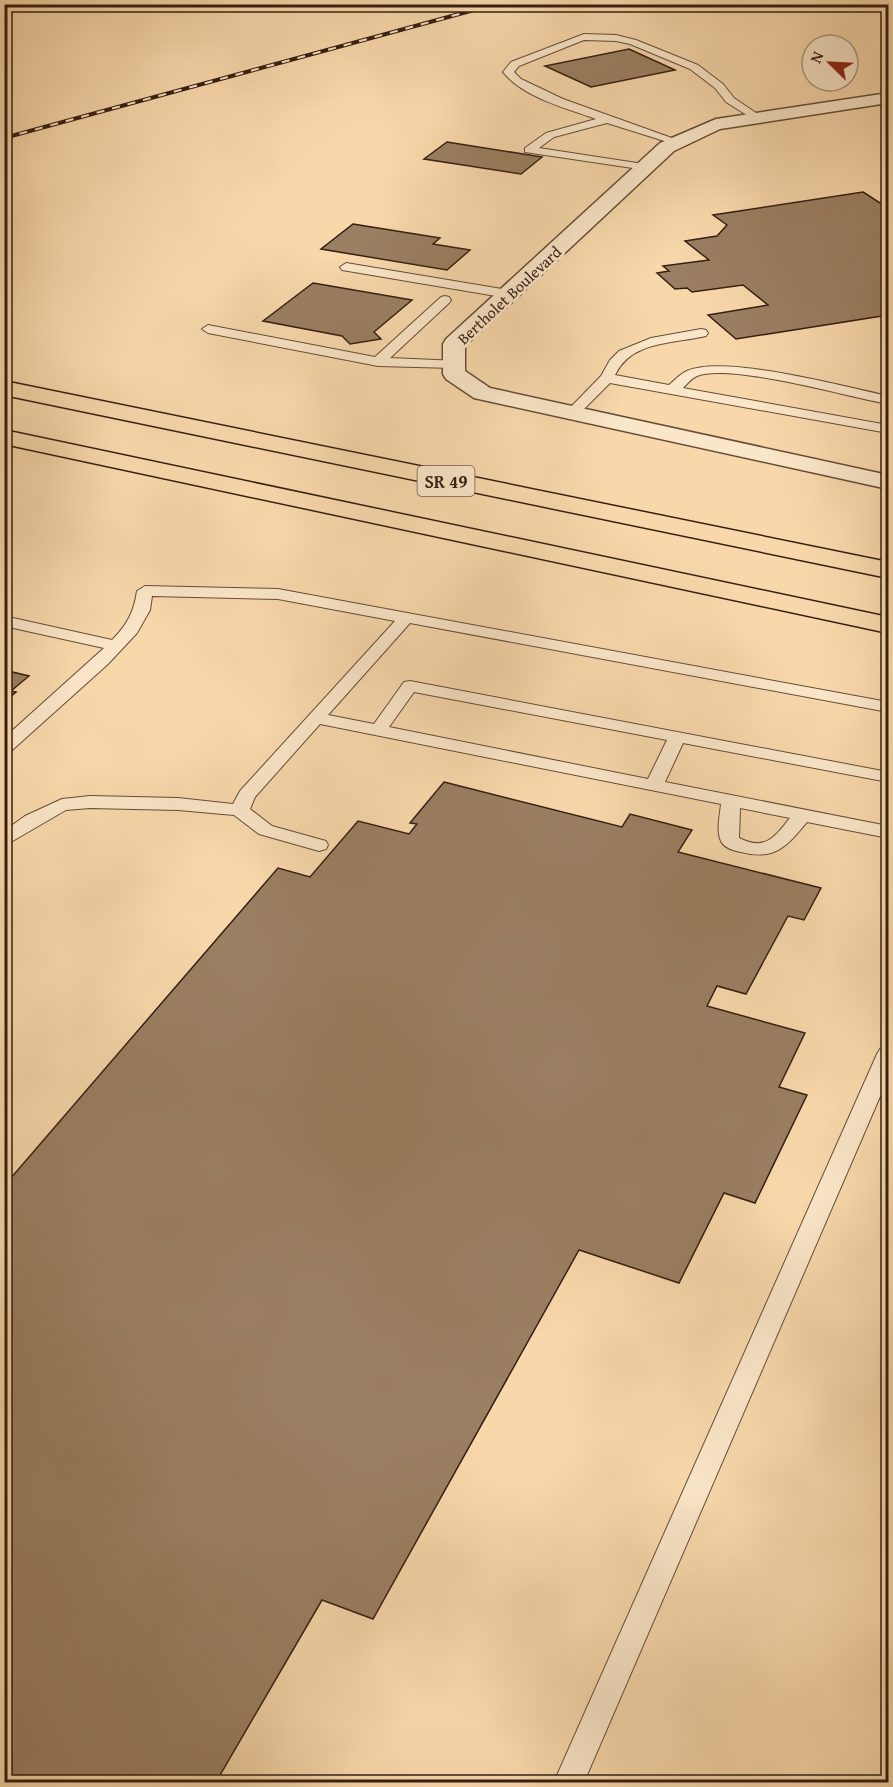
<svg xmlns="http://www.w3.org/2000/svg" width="893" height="1787" viewBox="0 0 893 1787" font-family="'Gentium Book Plus',serif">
	<rect width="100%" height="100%" fill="#f8d8ab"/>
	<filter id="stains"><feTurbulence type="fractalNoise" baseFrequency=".00333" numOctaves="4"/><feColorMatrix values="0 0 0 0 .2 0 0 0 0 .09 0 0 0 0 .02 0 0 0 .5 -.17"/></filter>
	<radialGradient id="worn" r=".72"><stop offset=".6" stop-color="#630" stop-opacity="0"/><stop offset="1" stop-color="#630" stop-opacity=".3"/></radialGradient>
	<!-- building -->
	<g fill="#9b7f62" stroke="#361e13" stroke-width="1.5">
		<polygon points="629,49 675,70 591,87 545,66"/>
		<polygon points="447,142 542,157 521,174 424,159"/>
		<polygon points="863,192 880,203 888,204 888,315 736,339 708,315 768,305 743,285 692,292 687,288 675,289 657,273 669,271 663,266 709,260 685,241 717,236 727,225 713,215"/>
		<polygon points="353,224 440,238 433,244 470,250 447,270 321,249"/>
		<polygon points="313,283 412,300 374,332 381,339 350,344 342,336 263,321"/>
		<polygon points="4,670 29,676 11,691 16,692 4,703"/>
		<polygon points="444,782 622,827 630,814 692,830 678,852 821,888 804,920 788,916 746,994 717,986 707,1006 805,1033 779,1087 807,1095 755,1203 724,1193 679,1283 579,1250 373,1619 322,1600 216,1782 4,1782 4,1186 278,868 310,877 358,821 409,834 417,824 410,823"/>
	</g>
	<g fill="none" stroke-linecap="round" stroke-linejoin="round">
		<!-- service casing -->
		<g stroke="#664c39" stroke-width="2">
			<g id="service">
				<path d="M584,34L616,35L636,40L698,65L723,84L734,98L762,117L753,119L726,102L715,88L690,69L630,44L616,41L584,40L519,66L514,72L521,79L563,99L683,142L682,144H674L607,123L554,137L539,148L650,165L652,167L646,170L525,152V148L546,133L596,119C566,108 524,98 503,72L511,62Z"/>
				<polygon points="346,263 508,290 514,294 508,298 342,270 340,267"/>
				<polygon points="445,296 449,297 451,300 449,303 390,358 459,361 461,364 454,368 378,366 208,333 202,329 208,325 375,357 441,297"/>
				<path d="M701,329L706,330L708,333L706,336C673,344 632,340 615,375L669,385C675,380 680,374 687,371C724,354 846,387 888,396V404C848,397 731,363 697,376C692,378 687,384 683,388L888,425V433L610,383L577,416L572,417L565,413L601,376L610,360L619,351L651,338Z"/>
				<path d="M145,586L278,589L888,702V712L410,623L328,715L374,724L404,682L410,681L888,772V782L683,743L665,782L888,826V838L807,822C787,846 775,861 741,852C735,851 724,848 721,841C716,831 720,815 721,804L320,724L255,797L250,809L272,826L326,841L328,845L326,849L319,851L259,834L234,815L178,810L90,808L66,810L4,846V831L25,816L62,799L90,796L178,798L233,804L240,791L395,621L278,599L152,596L150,610L137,633L108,664L10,752L4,753V738L104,648L4,626V616L112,640C127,625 134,612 137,591ZM414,692L667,740L648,779L389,727ZM740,808L790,818C774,838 765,851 739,838Z"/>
				<polygon points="888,1047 888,1078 584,1782 554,1782 877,1054 880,1049"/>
			</g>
		</g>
		<!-- minor casing -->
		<g stroke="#664c39" stroke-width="3">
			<polygon id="minor" points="888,93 888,103 720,129 674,151 465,346 465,371 490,388 888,475 888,489 474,398 446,379 443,374 443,344 446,339 660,143 716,119"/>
		</g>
		<!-- motorway casing -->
		<g stroke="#361e13" stroke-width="3">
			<g id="motorway">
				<polygon points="4,381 888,562 888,578 4,395"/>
				<polygon points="4,430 888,617 888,633 4,444"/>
			</g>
		</g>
		<!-- service -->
		<use href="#service" fill="#fae6c8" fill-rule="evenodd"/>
		<!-- minor -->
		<use href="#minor" fill="#fae6c8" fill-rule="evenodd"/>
		<!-- motorway -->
		<use href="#motorway" fill="#f8d8ab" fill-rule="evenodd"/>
		<!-- rail casing -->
		<g stroke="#361e13" stroke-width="4">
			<polyline id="rail" points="4,138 496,4"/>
		</g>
		<!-- rail -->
		<use href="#rail" stroke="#fae6c8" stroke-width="2" stroke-dasharray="8" stroke-linecap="butt"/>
	</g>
	<g text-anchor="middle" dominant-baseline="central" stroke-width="6" stroke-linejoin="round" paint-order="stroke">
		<!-- far-street labels -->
		<g font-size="16" fill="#361e13" stroke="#fae6c8">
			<text transform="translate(509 295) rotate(-43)">Bertholet Boulevard</text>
		</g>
		<!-- shield labels -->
		<rect fill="#fae6c8" stroke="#715a49" stroke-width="1.5" x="417.5" y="466" width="57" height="30" rx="4.5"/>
		<g font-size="18" font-weight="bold" fill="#361e13">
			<text x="446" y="481">SR 49</text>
		</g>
	</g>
	<!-- margin -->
	<rect width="893" height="1787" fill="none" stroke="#f8d8ab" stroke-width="24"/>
	<rect x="6" y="6" width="881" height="1775" fill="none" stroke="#361e13" stroke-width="3"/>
	<rect x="12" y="12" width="869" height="1763" fill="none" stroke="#361e13" stroke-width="1.5"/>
	<!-- north arrow -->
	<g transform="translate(830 63) rotate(294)"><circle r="28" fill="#fae6c8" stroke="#ac9680" stroke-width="1.5"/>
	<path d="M0-4.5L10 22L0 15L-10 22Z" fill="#8f2418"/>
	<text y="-9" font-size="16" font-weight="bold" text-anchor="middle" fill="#361e13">N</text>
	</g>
	<rect width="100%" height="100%" filter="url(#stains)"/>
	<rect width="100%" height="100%" fill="url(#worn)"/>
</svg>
